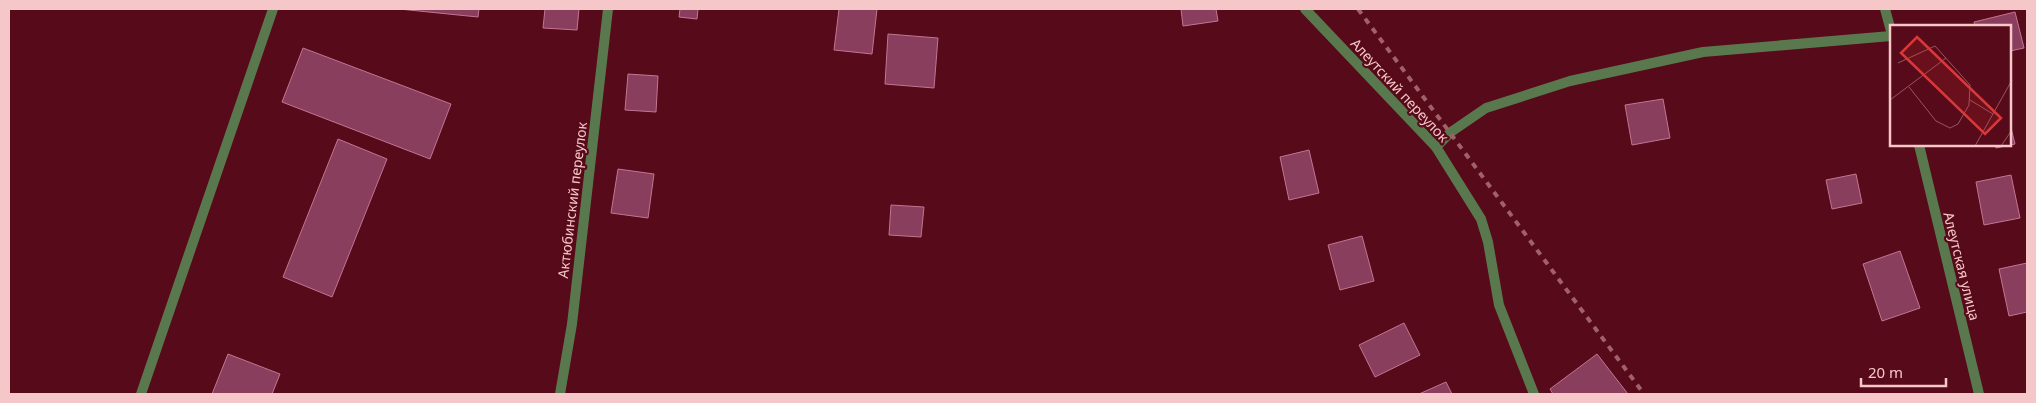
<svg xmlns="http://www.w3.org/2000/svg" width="2036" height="403" viewBox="0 0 2036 403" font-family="'Noto Sans',sans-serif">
	<rect width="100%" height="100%" fill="#570a19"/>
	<!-- building -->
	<g fill="#883e5c" stroke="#c57492">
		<polygon points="399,9 479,9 478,17"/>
		<polygon points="545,9 579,9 577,30 543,28"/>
		<polygon points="680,9 698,9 697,19 679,17"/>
		<polygon points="839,9 877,9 872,54 834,50"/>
		<polygon points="1181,9 1216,9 1218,21 1183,26"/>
		<polygon points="2015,12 2024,48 2010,51 2010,26 1975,26 1974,22"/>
		<polygon points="888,34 938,38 934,88 885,84"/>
		<polygon points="303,48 451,104 430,159 282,102"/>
		<polygon points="628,74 658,76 656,112 625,110"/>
		<polygon points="1663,99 1670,138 1632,145 1625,105"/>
		<polygon points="2010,128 2011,128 2015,144 1996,148 1995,145 2010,145"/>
		<polygon points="338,139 387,159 332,297 283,277"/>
		<polygon points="1309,150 1319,193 1289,200 1280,157"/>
		<polygon points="618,169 654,174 648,218 611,213"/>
		<polygon points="1856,174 1862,203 1832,209 1826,180"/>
		<polygon points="2011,175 2020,218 1984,225 1976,182"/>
		<polygon points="891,205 924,207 921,237 889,235"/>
		<polygon points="1362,236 1374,281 1340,290 1328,245"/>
		<polygon points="1900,251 1920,308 1882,321 1863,264"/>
		<polygon points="2027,263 2027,312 2009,316 1999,269"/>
		<polygon points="1404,323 1420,355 1375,377 1359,345"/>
		<polygon points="228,354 280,374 272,394 212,394"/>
		<polygon points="1597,354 1628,394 1553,394 1550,389"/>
		<polygon points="1446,382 1452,394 1419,394"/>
	</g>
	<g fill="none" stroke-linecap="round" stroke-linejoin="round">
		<!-- lane -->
		<g stroke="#5a784e" stroke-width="10">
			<polyline points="1885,9 1891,31"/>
			<polyline points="1436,147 1451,132 1486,108 1570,81 1703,52 1891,36"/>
			<polyline points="141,394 273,9"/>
		</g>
		<!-- street -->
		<g stroke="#5a784e" stroke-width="10">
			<polyline points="1305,9 1436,147 1481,219 1488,242 1499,305 1534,394"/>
			<polyline points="1919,145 1979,394"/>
			<polyline points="560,394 572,324 608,9"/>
		</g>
		<!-- rail -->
		<polyline stroke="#a06169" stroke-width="4" stroke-dasharray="6 6" stroke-linecap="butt" points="1358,9 1644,394"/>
	</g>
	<g text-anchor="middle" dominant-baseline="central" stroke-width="4.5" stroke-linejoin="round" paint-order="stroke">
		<!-- street labels -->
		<g font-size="14" fill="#f6c7c8" stroke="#570a19">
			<text transform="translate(1400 90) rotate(47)">Алеутский переулок</text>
			<text transform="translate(572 200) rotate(-83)">Актюбинский переулок</text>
			<text transform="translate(1962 266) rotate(76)">Алеутская улица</text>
		</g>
	</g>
	<!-- overview -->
	<g transform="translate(1890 25)">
		<rect width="121" height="121" fill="#570a19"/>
		<path fill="none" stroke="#97565f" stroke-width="1" d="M8,38L45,21L80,60L79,80L68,99L60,103L46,96L19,62M0,75L56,33M80,75L103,89M85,121L122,55M111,121L122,105"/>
		<path fill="#d93838" fill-opacity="0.15" stroke="#d93838" stroke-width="2.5" d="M27,12L111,93L95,109L11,28Z"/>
		<rect width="121" height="121" fill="none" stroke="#f6c7c8" stroke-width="2.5"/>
	</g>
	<!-- border -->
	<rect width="2036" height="403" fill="none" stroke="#f6c7c8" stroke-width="20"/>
	<!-- scale -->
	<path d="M1861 378v8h85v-8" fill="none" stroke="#f6c7c8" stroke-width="2.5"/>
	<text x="1868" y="378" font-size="15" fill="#f6c7c8" stroke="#570a19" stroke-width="4" paint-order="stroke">20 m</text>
</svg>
